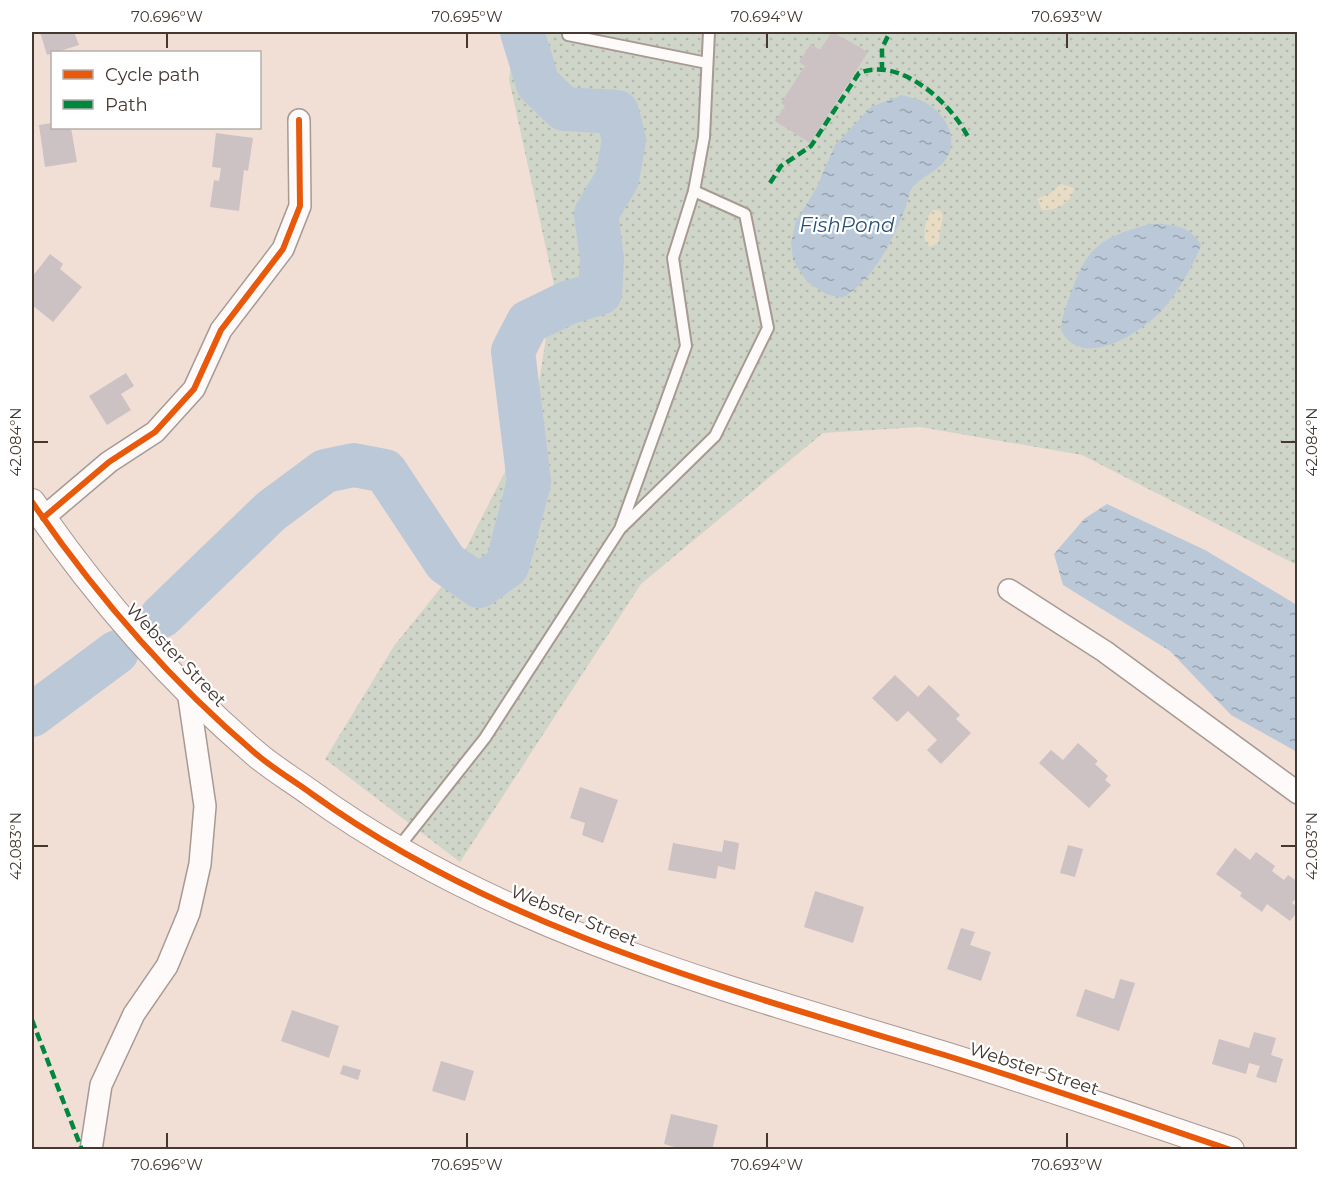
<svg xmlns="http://www.w3.org/2000/svg" width="1329" height="1181" viewBox="0 0 1329 1181" font-family="Montserrat,sans-serif">
	<defs>
		<pattern id="grass-dots" width="8" height="8" patternUnits="userSpaceOnUse" patternTransform="scale(1.5)"><rect width="8" height="8" fill="#cfd5c9"/><path d="M2 2h.1M6 6h.1" fill="none" stroke="#b3b8ad" stroke-width="1.8" stroke-linecap="round"/></pattern>
		<pattern id="sand-dots" width="8" height="8" patternUnits="userSpaceOnUse" patternTransform="scale(1.5)"><rect width="8" height="8" fill="#e9dcc4"/><path d="M2 2h.1M6 6h.1" fill="none" stroke="#c9bea9" stroke-width="1.8" stroke-linecap="round"/></pattern>
		<pattern id="water-ripples" width="26" height="14" patternUnits="userSpaceOnUse" patternTransform="scale(1.5)"><rect width="26" height="14" fill="#bac8d8"/><path d="M2 4q2-2 4 0t4 0M15 11q2-2 4 0t4 0" fill="none" stroke="#99a3b0"/></pattern>
	</defs>
	<rect width="100%" height="100%" fill="#f1dfd6"/>
	<!-- grass -->
	<polygon fill="url(#grass-dots)" points="516,32 1297,32 1297,565 1082,455 920,427 823,433 641,584 460,862 325,759 394,646 455,570 534,415 554,285 509,79"/>
	<!-- sand -->
	<g fill="url(#sand-dots)">
		<path d="M1061,184L1074,188C1072,203 1056,211 1042,210L1037,199L1051,193Z"/>
		<path d="M933,210H940L943,216L938,243L930,247L925,241C924,229 925,218 933,210Z"/>
	</g>
	<!-- water -->
	<g fill="url(#water-ripples)">
		<path d="M902,95C910,98 920,99 928,104C949,117 961,145 941,165C933,173 917,180 912,188C908,195 907,206 903,214C890,245 872,281 842,298L826,294L807,282L793,260L791,243L796,221L816,189L835,145L871,107Z"/>
		<path d="M1150,224C1172,224 1190,225 1201,245C1195,263 1176,295 1163,309C1142,332 1082,372 1061,330C1062,317 1066,306 1071,293C1087,246 1102,237 1150,224Z"/>
		<polygon points="1107,504 1205,550 1297,605 1297,752 1231,715 1170,651 1063,585 1054,554 1084,519"/>
	</g>
	<g fill="none" stroke-linecap="round" stroke-linejoin="round">
		<!-- river -->
		<g stroke="#bac8d8" stroke-width="44">
			<polyline points="162,616 271,511 325,471 354,465 385,471 446,563 479,586 507,566 529,482 513,351 528,322 567,303 600,293 602,259 596,214 617,179 624,140 617,112 564,109 538,84 522,32"/>
			<polyline points="32,715 117,652"/>
		</g>
	</g>
	<!-- building -->
	<g fill="#ccc1c3">
		<polygon points="40,32 74,32 79,45 47,55"/>
		<polygon points="832,32 868,52 810,143 775,121 785,106 781,103 805,66 799,62 811,44 820,50"/>
		<polygon points="52,123 52,128 71,128 77,162 45,167 39,125"/>
		<polygon points="216,133 253,138 248,171 244,170 239,211 210,207 214,180 219,181 221,168 212,167"/>
		<polygon points="50,254 63,264 60,269 82,287 53,322 32,305 32,277"/>
		<polygon points="126,373 134,386 121,394 131,410 107,425 89,396"/>
		<polygon points="895,675 918,697 929,685 960,715 956,719 971,733 941,764 927,750 937,740 908,711 897,722 872,698"/>
		<polygon points="1078,743 1098,761 1095,764 1108,776 1105,780 1111,785 1089,808 1039,763 1051,750 1063,760"/>
		<polygon points="580,787 618,800 603,843 582,835 585,823 570,818"/>
		<polygon points="724,840 739,843 735,870 718,866 716,879 668,870 673,843 722,852"/>
		<polygon points="1068,845 1083,849 1075,877 1060,873"/>
		<polygon points="1235,848 1250,860 1256,852 1275,866 1272,871 1284,880 1288,875 1298,882 1298,896 1292,903 1298,907 1298,911 1290,921 1267,904 1262,912 1240,896 1242,893 1216,874"/>
		<polygon points="815,891 864,907 853,943 804,927"/>
		<polygon points="961,928 975,932 970,945 991,952 981,981 947,969"/>
		<polygon points="1120,979 1135,983 1119,1031 1076,1016 1085,989 1114,999"/>
		<polygon points="292,1010 339,1026 329,1058 281,1041"/>
		<polygon points="1254,1032 1276,1038 1271,1055 1283,1059 1276,1083 1256,1077 1260,1066 1249,1063 1246,1074 1212,1064 1219,1039 1249,1048"/>
		<polygon points="441,1061 474,1071 465,1101 432,1091"/>
		<polygon points="343,1065 361,1070 358,1080 340,1074"/>
		<polygon points="671,1114 718,1125 712,1150 685,1150 664,1144"/>
	</g>
	<g fill="none" stroke-linecap="round" stroke-linejoin="round">
		<!-- service casing -->
		<g stroke="#a79a93" stroke-width="14">
			<g id="service">
				<polyline points="569,32 568,35 707,63"/>
				<polyline points="622,527 715,436 768,328 745,214 694,191"/>
				<polyline points="398,848 485,738 620,529 686,346 673,258 694,191 704,137 709,32"/>
			</g>
		</g>
		<!-- minor casing -->
		<g stroke="#a79a93" stroke-width="24">
			<g id="minor">
				<polyline points="43,518 109,462 155,432 194,389 221,330 283,249 300,206 299,120"/>
				<polyline points="1009,590 1104,651 1298,793"/>
				<polyline points="91,1150 101,1085 134,1014 167,966 189,913 200,864 205,806 188,691"/>
			</g>
		</g>
		<!-- tertiary casing -->
		<g stroke="#a79a93" stroke-width="28">
			<path id="tertiary" d="M32,502C96,595 168,679 255,753C272,768 293,780 312,794C498,928 721,987 938,1053C1036,1083 1133,1117 1231,1150"/>
		</g>
		<!-- service -->
		<use href="#service" stroke="#fdfaf9" stroke-width="10"/>
		<!-- minor -->
		<use href="#minor" stroke="#fdfaf9" stroke-width="21"/>
		<!-- tertiary -->
		<use href="#tertiary" stroke="#fdfaf9" stroke-width="26"/>
		<!-- quiet -->
		<g stroke="#00873e" stroke-width="4.5" stroke-dasharray="9 4.5" stroke-linecap="butt">
			<polyline points="882,71 882,48 890,32"/>
			<path d="M770,183L781,166L811,146L859,73C900,56 951,103 968,137"/>
			<polyline points="32,1020 82,1150"/>
		</g>
		<!-- cycleway casing -->
		<g stroke="#fff" stroke-width="10">
			<g id="cycleway">
				<path d="M32,502C96,595 168,679 255,753C272,768 293,780 312,794C498,928 721,987 938,1053C1036,1083 1133,1117 1231,1150"/>
				<polyline points="43,518 109,462 155,432 194,389 221,330 283,249 300,206 299,120"/>
			</g>
		</g>
		<!-- cycleway -->
		<use href="#cycleway" stroke="#e8590c" stroke-width="6"/>
	</g>
	<!-- ticks -->
	<path fill="none" stroke="#453831" stroke-width="2" d="M167,33V48M467,33V48M767,33V48M1067,33V48M33,442H48M1281,442H1296M33,846H48M1281,846H1296M167,1133V1148M467,1133V1148M767,1133V1148M1067,1133V1148"/>
	<g text-anchor="middle" dominant-baseline="central" stroke-width="4.5" stroke-linejoin="round" paint-order="stroke">
		<!-- street labels -->
		<g font-size="18" fill="#453831" stroke="#fff">
			<text transform="translate(176 655) rotate(46)">Webster Street</text>
			<text transform="translate(574 916) rotate(22)">Webster Street</text>
			<text transform="translate(1034 1069) rotate(18)">Webster Street</text>
		</g>
		<!-- water labels -->
		<g font-size="20" font-style="italic" fill="#285177" stroke="#fff">
			<text x="847" y="225">FishPond</text>
		</g>
	</g>
	<!-- border -->
	<rect width="1329" height="1181" fill="none" stroke="#ffffff" stroke-width="66"/>
	<!-- legend -->
	<rect x="51" y="51" width="210" height="78" fill="#ffffff" stroke="#b5afad" stroke-width="1.5"/>
	<rect x="63" y="70" width="30" height="9" fill="#e8590c" stroke="#b5afad" stroke-width="1.5"/>
	<text x="105" y="81" font-size="18" fill="#453831">Cycle path</text>
	<rect x="63" y="100" width="30" height="9" fill="#00873e" stroke="#b5afad" stroke-width="1.5"/>
	<text x="105" y="111" font-size="18" fill="#453831">Path</text>
	<rect x="33" y="33" width="1263" height="1115" fill="none" stroke="#453831" stroke-width="2"/>
	<g font-size="15" text-anchor="middle" fill="#453831">
		<text x="167" y="22">70.696°W</text>
		<text x="467" y="22">70.695°W</text>
		<text x="767" y="22">70.694°W</text>
		<text x="1067" y="22">70.693°W</text>
		<text transform="translate(16 442) rotate(-90)" y="5">42.084°N</text>
		<text transform="translate(1312 442) rotate(-90)" y="5">42.084°N</text>
		<text transform="translate(16 846) rotate(-90)" y="5">42.083°N</text>
		<text transform="translate(1312 846) rotate(-90)" y="5">42.083°N</text>
		<text x="167" y="1170">70.696°W</text>
		<text x="467" y="1170">70.695°W</text>
		<text x="767" y="1170">70.694°W</text>
		<text x="1067" y="1170">70.693°W</text>
	</g>
</svg>
